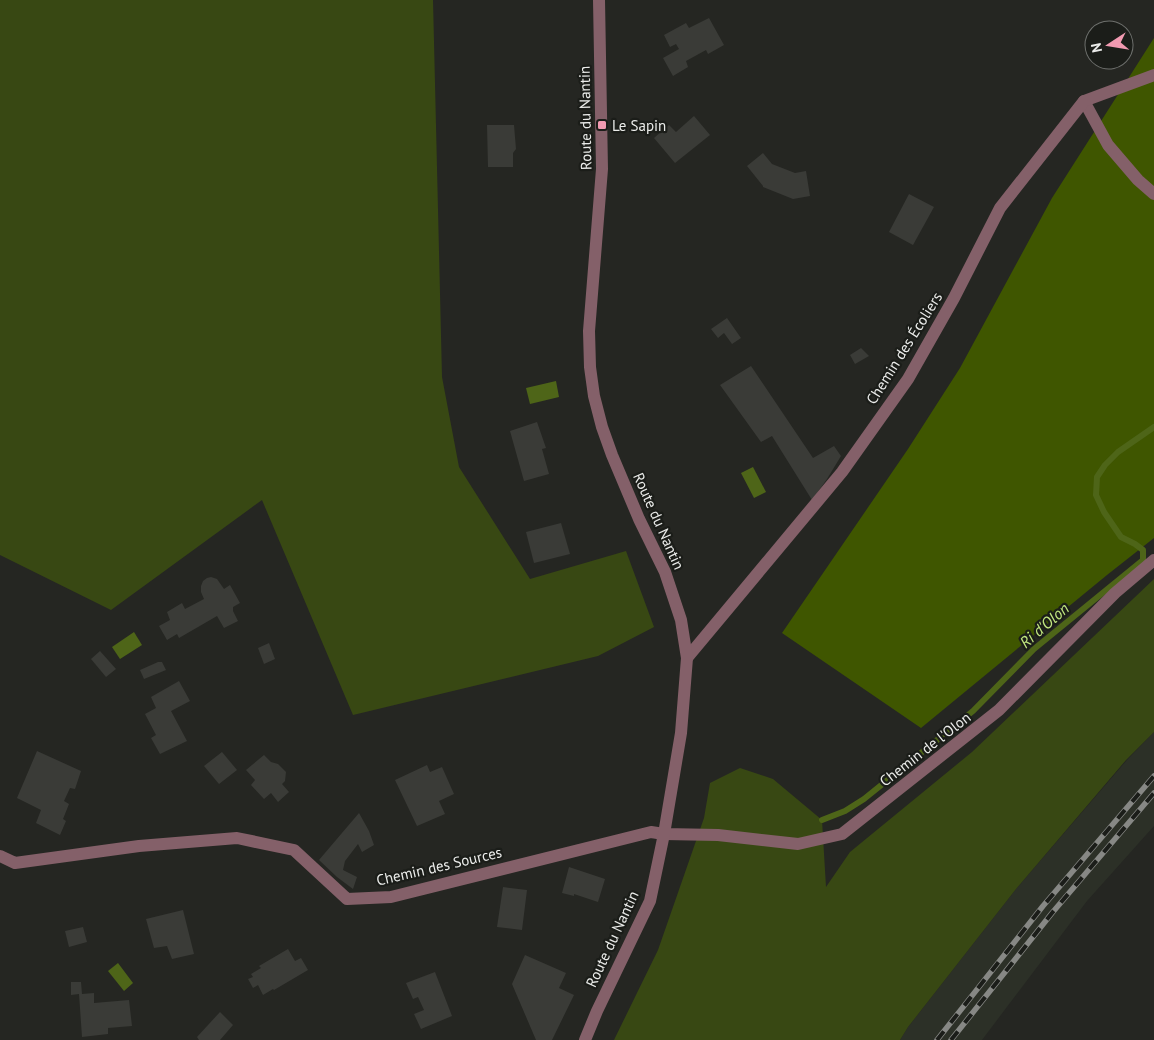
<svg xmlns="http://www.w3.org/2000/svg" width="1154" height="1040" viewBox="0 0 1154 1040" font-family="'PT Sans',sans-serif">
	<rect width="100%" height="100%" fill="#252622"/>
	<!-- built -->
	<polygon fill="#2c3027" points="1154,732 1154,826 1087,901 982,1040 900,1040 908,1027 1016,889 1127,760"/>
	<!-- green -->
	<g fill="#384813">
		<polygon points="0,0 433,0 442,377 459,467 530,579 626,551 654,627 598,656 353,715 262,500 111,610 0,555"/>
		<polygon points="1154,579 1154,732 1126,760 1016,889 908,1027 900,1040 614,1040 658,950 704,818 710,783 740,768 773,779 822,820 826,887 850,852 972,752"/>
	</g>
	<!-- forest -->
	<polygon fill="#3f5600" points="1154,38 1154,538 1107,575 921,728 782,633 908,449 960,368 1052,198"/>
	<!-- water -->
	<g fill="#4e6518">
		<polygon points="556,381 559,397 530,404 526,388"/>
		<polygon points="753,467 766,492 754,498 741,473"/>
		<polygon points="134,632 142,645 120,659 112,647"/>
		<polygon points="118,963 133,983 124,991 108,971"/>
	</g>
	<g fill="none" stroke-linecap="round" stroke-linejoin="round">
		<!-- stream -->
		<polyline stroke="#4e6518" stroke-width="6" points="822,820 845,811 864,799 973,711 1034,649 1143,560 1143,550 1135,544 1121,537 1104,512 1096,495 1097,477 1105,465 1118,452 1154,427"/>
	</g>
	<!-- building -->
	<g fill="#3a3b37">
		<polygon points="709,18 724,45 708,54 706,50 686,61 688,67 673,76 663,58 679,49 676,44 670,47 664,35 686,23 689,28"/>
		<polygon points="694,116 710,135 675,163 654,138 669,125 676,132"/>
		<polygon points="487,125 514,125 516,149 513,153 513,167 488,167"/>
		<polygon points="763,153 772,164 795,173 806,171 810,196 793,199 763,187 763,186 747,166"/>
		<polygon points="909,194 934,207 913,245 889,232"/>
		<polygon points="727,318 741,338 732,344 724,333 718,338 711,329"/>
		<polygon points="861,348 869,356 855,364 850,355"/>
		<polygon points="751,366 813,458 834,446 841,456 827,479 812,500 772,436 761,442 720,385"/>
		<polygon points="537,422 546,448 542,449 549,474 524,481 510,431"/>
		<polygon points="561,523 570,554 534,563 526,532"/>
		<polygon points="211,577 217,579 224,589 230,585 240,603 233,607 233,611 238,621 224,628 217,616 179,638 177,634 167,640 159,626 170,620 167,612 182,603 185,609 204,599 201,592 201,586 203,581 207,578"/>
		<polygon points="269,643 275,659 264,664 258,648"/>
		<polygon points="100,651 116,669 106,677 91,659"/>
		<polygon points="158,662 162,662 166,670 144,679 140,670"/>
		<polygon points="179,681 190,701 171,711 187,741 160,754 151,738 156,735 145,714 156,708 151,697"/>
		<polygon points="37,751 81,771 75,789 70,788 64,801 69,804 63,819 66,821 60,835 36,823 41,810 17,798"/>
		<polygon points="222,752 237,770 219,784 204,766"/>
		<polygon points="264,755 271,762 278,764 286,772 285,781 282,784 289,792 278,802 271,793 264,799 251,785 255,780 246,770"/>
		<polygon points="427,765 430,772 442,767 454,794 439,801 445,814 417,826 395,780"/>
		<polygon points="359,813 369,831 374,845 362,852 358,844 345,861 343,870 357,877 353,889 337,877 319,860"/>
		<polygon points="569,867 605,879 598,902 574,894 574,896 562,893"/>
		<polygon points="503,887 527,890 522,930 497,927"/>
		<polygon points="183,910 194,954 172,959 167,946 154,948 146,919"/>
		<polygon points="83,927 87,942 69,947 65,931"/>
		<polygon points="288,949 295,961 301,958 308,970 274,990 273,989 263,995 258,985 253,988 248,979 253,977 251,974 261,968 259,966"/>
		<polygon points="525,955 566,973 559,988 574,995 552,1040 536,1040 512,984"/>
		<polygon points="435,972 452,1016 421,1029 414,1014 424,1010 418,997 413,999 406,983"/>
		<polygon points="71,982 81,982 82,994 94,993 94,1003 129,1000 132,1026 108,1028 108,1034 82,1037 79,994 71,995"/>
		<polygon points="220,1012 233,1025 220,1040 199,1040 197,1037"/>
	</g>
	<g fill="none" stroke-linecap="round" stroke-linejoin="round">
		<!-- minor -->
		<g stroke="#846069" stroke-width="12">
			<polyline points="1084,101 1108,145 1138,180 1154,194"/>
			<polyline points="687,658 842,472 908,379 954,298 1000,208 1084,101 1154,75"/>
			<polyline points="0,856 15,863 139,846 237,838 294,850 347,899 391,897 651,832 664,834 718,835 798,844 842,834 999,710 1115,593 1154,560"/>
			<polyline points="585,1040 597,1011 650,901 664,834 681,733 687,658 681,620 665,572 639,519 612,455 602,427 594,396 590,367 589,331 602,169 599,0"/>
		</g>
		<!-- rail casing -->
		<g stroke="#878885" stroke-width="5.5">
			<g id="rail">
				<polyline points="937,1040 1043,906 1154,776"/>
				<polyline points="951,1040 1052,913 1154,793"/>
			</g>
		</g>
		<!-- rail -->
		<use href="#rail" stroke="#1b1d19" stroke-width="4" stroke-dasharray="11" stroke-linecap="butt"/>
	</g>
	<!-- markers -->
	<rect fill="#f19ab1" stroke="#1b1d19" stroke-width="2" x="597" y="120" width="10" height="10" rx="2.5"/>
	<g text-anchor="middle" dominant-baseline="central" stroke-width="4.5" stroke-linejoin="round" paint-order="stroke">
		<!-- street labels -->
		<g font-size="15" fill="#ebecea" stroke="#1b1d19">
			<text transform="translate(585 118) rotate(-91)">Route du Nantin</text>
			<text transform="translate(904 348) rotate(-58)">Chemin des Écoliers</text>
			<text transform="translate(659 521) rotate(66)">Route du Nantin</text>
			<text transform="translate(925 749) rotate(-38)">Chemin de l'Olon</text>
			<text transform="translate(439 866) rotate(-13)">Chemin des Sources</text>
			<text transform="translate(612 939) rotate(-65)">Route du Nantin</text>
		</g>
		<!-- poi labels -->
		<g font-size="15" fill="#ebecea" stroke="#1b1d19" text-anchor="start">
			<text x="612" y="125">Le Sapin</text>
		</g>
		<!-- water labels -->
		<g font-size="16" font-style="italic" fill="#c2e780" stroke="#1b1d19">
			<text transform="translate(1044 625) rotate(-41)">Ri d'Olon</text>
		</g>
	</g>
	<!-- north arrow -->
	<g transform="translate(1109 45) rotate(258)"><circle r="24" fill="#1b1d19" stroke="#6e706d"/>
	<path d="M0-4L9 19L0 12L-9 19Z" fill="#f19ab1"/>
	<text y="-8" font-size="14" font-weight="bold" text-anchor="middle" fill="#ebecea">N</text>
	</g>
</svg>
